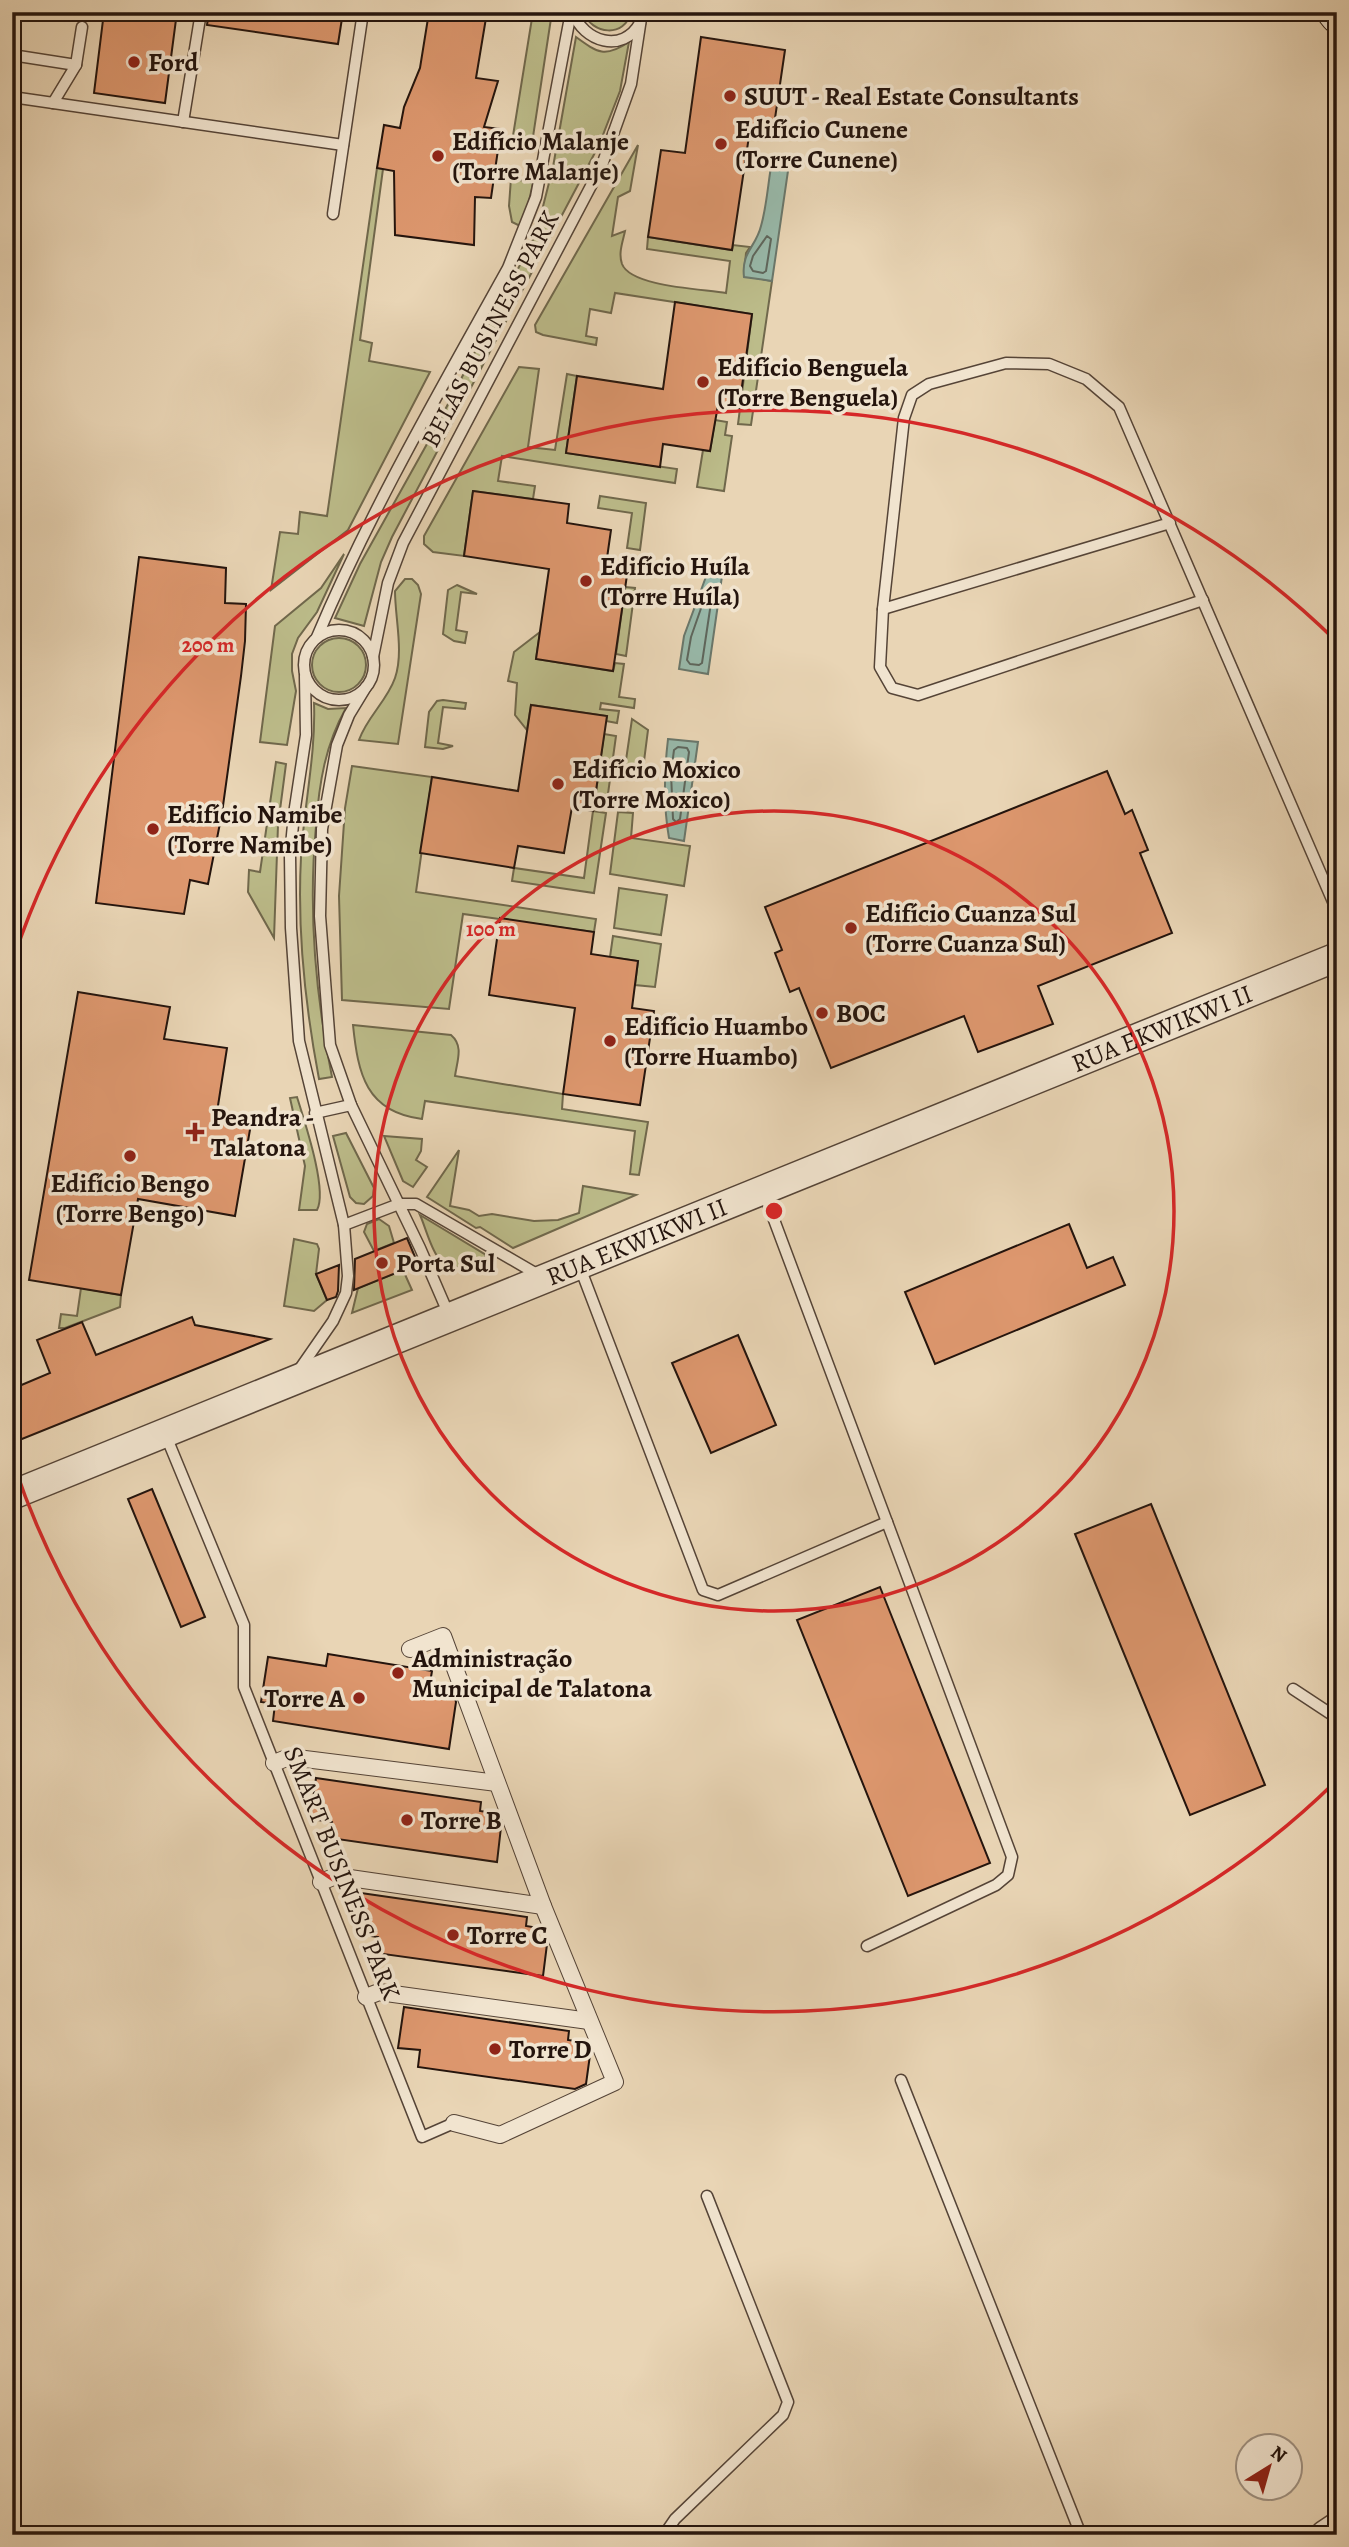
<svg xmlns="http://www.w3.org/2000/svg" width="1349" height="2547" viewBox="0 0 1349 2547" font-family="Alegreya,serif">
	<rect width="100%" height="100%" fill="#e9d5b5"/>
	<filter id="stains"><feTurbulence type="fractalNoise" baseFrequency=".00286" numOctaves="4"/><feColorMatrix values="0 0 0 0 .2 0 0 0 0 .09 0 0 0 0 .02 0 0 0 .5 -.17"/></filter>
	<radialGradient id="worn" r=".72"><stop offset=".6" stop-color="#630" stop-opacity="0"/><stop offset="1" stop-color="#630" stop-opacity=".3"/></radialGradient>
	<!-- green -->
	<g fill="#bcbc8a" stroke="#70684c" stroke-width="2">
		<polygon points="533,12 552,12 531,150 511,148"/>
		<path d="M583,12H631C625,38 592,35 583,12Z"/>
		<path d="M576,37C598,53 605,58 629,42L620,91L599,145L392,537L381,562L364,626L335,618L360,564L432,435L536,234L553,167Z"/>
		<path d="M638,145L630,191L618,197L612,236L625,231C623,241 618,253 622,264C631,287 703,289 726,293L730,261L647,249L648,237L732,250L733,245L750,247L746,253L744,276L772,281L751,425L738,424L752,314L615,293L611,313L590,309L586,336L597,338L596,345L543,335L536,332L535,325Z"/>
		<polygon points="377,168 383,169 360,340 372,343 369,361 430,372 348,530 271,590 280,532 298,534 300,512 327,516"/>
		<polygon points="511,178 533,183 527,210 520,226 512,222 509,206"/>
		<polygon points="519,367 539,369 528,447 555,450 567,374 577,376 566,453 677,469 675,483 502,456 498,481 535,486 533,499 473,491 464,556 433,552 424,544 424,536"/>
		<polygon points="715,420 727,422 725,435 732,436 724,491 697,487 703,450 710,451"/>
		<polygon points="600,496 646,503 640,550 627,548 632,513 598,508"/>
		<polygon points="344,554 317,612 298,638 292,654 292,671 296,691 287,745 260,742 275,626 321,588"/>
		<path d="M405,579H412L418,585L421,594L398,744L359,740C367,717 387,701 395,678C404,652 395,618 395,591Z"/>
		<polygon points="457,585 477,594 461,592 456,630 467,632 465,643 454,641 443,634 448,590"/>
		<polygon points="625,587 635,588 626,656 616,654"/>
		<polygon points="540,632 536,659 613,671 615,663 624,664 619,697 635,699 634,708 601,703 600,709 619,711 617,723 606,721 607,716 531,705 527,730 515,715 517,683 508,681 514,652"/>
		<circle cx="339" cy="665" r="27"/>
		<polygon points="443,700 466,703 465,709 443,707 438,743 453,746 443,749 425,747 429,712 437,701"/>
		<path d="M314,703L328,709L346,708C325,745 319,784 316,826C308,911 315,993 332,1077L319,1079C305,1005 297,932 301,857C304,805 316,754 314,703Z"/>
		<polygon points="632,719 648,730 643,769 625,767"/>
		<polygon points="604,734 616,736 607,801 595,799"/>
		<polygon points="276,762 286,764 278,825 274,938 248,892 249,870 260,872"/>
		<polygon points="352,766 432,777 416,892 596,919 594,932 463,914 449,1009 342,1000 339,896 345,808"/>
		<polygon points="593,811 606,813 594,893 512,881 514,868 584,878"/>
		<polygon points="618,812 633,813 631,838 690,846 684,886 610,874"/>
		<polygon points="619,888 667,895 661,935 614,928"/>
		<polygon points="613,936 661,944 655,987 635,985 638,961 610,957"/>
		<path d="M353,1025L451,1035C464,1046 457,1061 455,1076L563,1094L562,1109L648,1122L639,1175L630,1174L635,1131L425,1101L422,1119C366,1112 358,1074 353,1025Z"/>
		<path d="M297,1097C304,1120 328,1190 317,1210H299L305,1166L290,1098Z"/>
		<polygon points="346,1133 374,1188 373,1196 364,1204 356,1203 350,1197 333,1136"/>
		<polygon points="384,1136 422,1139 421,1151 416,1160 427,1167 413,1187 403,1181"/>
		<polygon points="459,1150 450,1206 469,1210 479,1216 492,1214 534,1221 558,1220 579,1213 583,1186 636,1195 513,1248 480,1227 476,1228 427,1197"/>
		<path d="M420,1215L486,1255C478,1272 450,1272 438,1257C431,1249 425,1226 420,1215Z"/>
		<polygon points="379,1219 389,1226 394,1243 374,1251 364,1232 367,1224"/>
		<polygon points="294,1239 317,1244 319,1249 316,1274 327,1300 314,1311 284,1306"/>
		<polygon points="403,1270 412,1290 352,1313 358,1288"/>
		<polygon points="81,1288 121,1295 120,1307 65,1328 59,1328 61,1314 77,1316"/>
	</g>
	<!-- water -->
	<g fill="#98b9aa" stroke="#6a776b" stroke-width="2">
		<path d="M772,161L789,164L772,281L744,277C741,252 756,247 761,226C767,205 768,182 772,161Z"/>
		<polygon points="707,574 722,576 708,674 679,669 684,636"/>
		<path d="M668,739L698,742L684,841L669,838C663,804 664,773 668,739Z"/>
	</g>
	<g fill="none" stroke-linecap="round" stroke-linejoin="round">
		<!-- shore -->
		<g stroke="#5e665c" stroke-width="2">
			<polygon points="767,236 771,239 766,271 763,273 753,271 750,266 753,256"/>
			<polygon points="710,592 712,596 702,663 699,665 690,664 687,660 691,637 706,594"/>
			<polygon points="678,747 687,748 689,752 680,819 676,822 673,819 671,773 674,750"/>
		</g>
	</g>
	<!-- building -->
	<g fill="#dd976e" stroke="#24140d" stroke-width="2">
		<polygon points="104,12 177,12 165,103 94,93"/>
		<polygon points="209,12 343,12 338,44 207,25"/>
		<polygon points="429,12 487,12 476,78 498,81 484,127 501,129 491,198 475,197 474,245 395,235 394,171 377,168 384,125 400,128 404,107 420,68"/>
		<polygon points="701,37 785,50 772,139 749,136 732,250 648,237 661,150 685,153"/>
		<polygon points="675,302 752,314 739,408 718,405 710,451 663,444 660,467 566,453 577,376 663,389"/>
		<polygon points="473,491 569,504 567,523 611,530 605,572 627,575 613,671 536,659 549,569 464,556"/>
		<polygon points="139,557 226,568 225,603 246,604 245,641 241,676 222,813 208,884 190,880 184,914 96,903"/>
		<polygon points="531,705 607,716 593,811 572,807 564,853 518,846 514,868 420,853 432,777 518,791"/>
		<polygon points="1107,771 1125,814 1132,810 1148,850 1140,853 1172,933 1038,986 1053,1024 978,1052 964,1016 831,1068 799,988 790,992 775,953 782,950 765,907"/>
		<polygon points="500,918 594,932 591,954 638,961 632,1008 654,1011 640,1105 563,1094 575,1008 489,995"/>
		<polygon points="78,992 170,1007 164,1039 227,1048 217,1112 252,1118 235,1216 138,1199 121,1295 29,1280"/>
		<polygon points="1069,1224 1087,1268 1113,1257 1125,1285 935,1364 905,1292"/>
		<polygon points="407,1238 418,1264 354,1290 355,1259"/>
		<polygon points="339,1265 338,1291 336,1297 327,1300 316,1274"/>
		<polygon points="192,1317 195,1325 270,1339 12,1443 12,1389 50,1373 37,1340 82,1322 96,1355"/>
		<polygon points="738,1335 776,1425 711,1453 672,1363"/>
		<polygon points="152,1489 205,1617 181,1627 128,1499"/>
		<polygon points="1151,1504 1265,1785 1190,1815 1075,1534"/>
		<polygon points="880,1587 990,1863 908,1896 797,1620"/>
		<polygon points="328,1654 432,1671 429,1689 453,1692 456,1702 449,1749 273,1721 275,1704 261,1702 268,1657 326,1666"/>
		<polygon points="316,1778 481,1802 480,1811 493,1813 492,1825 501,1827 497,1862 330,1838 332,1822 310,1819"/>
		<polygon points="361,1893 527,1917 526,1926 539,1928 538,1940 546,1941 547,1944 543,1976 376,1953 378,1937 356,1934"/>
		<polygon points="404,2007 569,2031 568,2040 582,2042 580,2053 590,2055 586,2084 575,2089 418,2067 420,2050 398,2048"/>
	</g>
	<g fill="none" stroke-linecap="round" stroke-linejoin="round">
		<!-- service casing -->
		<g stroke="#554437" stroke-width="13">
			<g id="service">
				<path d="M573,12C583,42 623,54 640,23"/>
				<polyline points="12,55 76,65"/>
				<polyline points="12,97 343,145"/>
				<polyline points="53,103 76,65 82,27"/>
				<polyline points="183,122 201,12"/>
				<polyline points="333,214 363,12"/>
				<polyline points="1170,523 883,609 904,418 912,395 929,384 1006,363 1049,364 1086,379 1119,407 1337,911"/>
				<polyline points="883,609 880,667 892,688 918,695 1203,600"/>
				<circle cx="339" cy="665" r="35"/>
				<path d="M317,637C371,509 441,389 508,268L536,197L571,12"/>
				<polyline points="373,657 388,583 403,543 602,165 631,84 642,12"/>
				<polyline points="366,687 349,715 337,745 322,829 320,916 330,1045 351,1105 420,1248 449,1315"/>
				<polyline points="315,1113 351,1105"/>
				<polyline points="764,1193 887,1522"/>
				<polyline points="344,1225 399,1204 416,1204 542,1277"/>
				<polyline points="579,1265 703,1590 718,1595 887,1522 1012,1857 1008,1875 996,1885 867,1946"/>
				<polyline points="299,1370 333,1321 346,1293 348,1276 344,1225 299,1041 291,928 290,856 294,814 306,735 305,676"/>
				<polyline points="166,1436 244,1625 244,1687 422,2137 454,2123"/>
				<polyline points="1293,1689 1337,1718"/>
				<polyline points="901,2080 1081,2535"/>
				<polyline points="664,2535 675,2519 783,2415 788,2402 707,2196"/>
			</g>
		</g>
		<!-- pedestrian casing -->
		<g stroke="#554437" stroke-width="18">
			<g id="pedestrian">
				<polyline points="410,1649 443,1636 543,1906 615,2082 500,2135 454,2123"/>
				<polyline points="274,1763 289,1757 497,1783"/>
				<polyline points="321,1882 336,1876 543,1906"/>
				<polyline points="366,1997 379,1992 589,2021"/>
			</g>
		</g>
		<!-- tertiary casing -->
		<g stroke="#554437" stroke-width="31">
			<g id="tertiary">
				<path id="s1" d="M12,1495L1337,957"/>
				<polyline points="1325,2535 1337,2527"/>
			</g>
		</g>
		<!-- secondary casing -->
		<g stroke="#24140d" stroke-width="34">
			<polyline id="secondary" points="1333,12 1337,17"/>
		</g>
		<!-- service -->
		<use href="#service" stroke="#f1e4cf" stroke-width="10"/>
		<!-- pedestrian -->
		<use href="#pedestrian" stroke="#f1e4cf" stroke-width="16"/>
		<!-- tertiary -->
		<use href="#tertiary" stroke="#f1e4cf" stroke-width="28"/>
		<!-- secondary -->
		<use href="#secondary" stroke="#f1e4cf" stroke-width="32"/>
	</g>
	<!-- distance rings -->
	<g fill="none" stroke="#d62828" stroke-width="3.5">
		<circle cx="774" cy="1211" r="400"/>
		<path d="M1335 1782A801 801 0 0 1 14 1465M14 957A801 801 0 0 1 1335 640"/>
	</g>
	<!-- markers -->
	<g fill="#8f2418" stroke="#f1e4cf" stroke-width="2.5">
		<circle cx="134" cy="62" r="7"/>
		<circle cx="730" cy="96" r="7"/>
		<circle cx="721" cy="144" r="7"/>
		<circle cx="438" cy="156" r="7"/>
		<circle cx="703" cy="382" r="7"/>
		<circle cx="586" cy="581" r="7"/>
		<circle cx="558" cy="784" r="7"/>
		<circle cx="153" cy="829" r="7"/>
		<circle cx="851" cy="928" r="7"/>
		<circle cx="822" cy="1013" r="7"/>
		<circle cx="610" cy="1041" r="7"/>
		<path d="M191.5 1121.5h7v7h7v7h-7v7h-7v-7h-7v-7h7z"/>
		<circle cx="130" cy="1156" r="7"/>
		<circle cx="382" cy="1263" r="7"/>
		<circle cx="398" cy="1673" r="7"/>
		<circle cx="359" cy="1698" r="7"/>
		<circle cx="407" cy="1820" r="7"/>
		<circle cx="453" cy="1935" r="7"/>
		<circle cx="495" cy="2049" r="7"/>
	</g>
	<g text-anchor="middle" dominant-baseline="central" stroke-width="7" stroke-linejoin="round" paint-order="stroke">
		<!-- poi labels -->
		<g font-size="26" font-weight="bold" fill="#24140d" stroke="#f1e4cf" text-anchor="start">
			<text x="148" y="62">Ford</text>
			<text x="744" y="96">SUUT - Real Estate Consultants</text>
			<text x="735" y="129">Edifício Cunene<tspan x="735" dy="30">(Torre Cunene)</tspan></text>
			<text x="452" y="141">Edifício Malanje<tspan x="452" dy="30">(Torre Malanje)</tspan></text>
			<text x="717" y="367">Edifício Benguela<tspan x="717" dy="30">(Torre Benguela)</tspan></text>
			<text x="600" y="566">Edifício Huíla<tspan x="600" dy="30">(Torre Huíla)</tspan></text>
			<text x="572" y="769">Edifício Moxico<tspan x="572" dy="30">(Torre Moxico)</tspan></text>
			<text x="167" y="814">Edifício Namibe<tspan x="167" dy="30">(Torre Namibe)</tspan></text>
			<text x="865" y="913">Edifício Cuanza Sul<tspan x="865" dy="30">(Torre Cuanza Sul)</tspan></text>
			<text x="836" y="1013">BOC</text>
			<text x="624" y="1026">Edifício Huambo<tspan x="624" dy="30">(Torre Huambo)</tspan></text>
			<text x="211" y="1117">Peandra -<tspan x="211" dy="30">Talatona</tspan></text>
			<text x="130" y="1183" text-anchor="middle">Edifício Bengo<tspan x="130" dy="30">(Torre Bengo)</tspan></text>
			<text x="396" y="1263">Porta Sul</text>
			<text x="412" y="1658">Administração<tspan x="412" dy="30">Municipal de Talatona</tspan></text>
			<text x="345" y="1698" text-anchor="end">Torre A</text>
			<text x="421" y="1820">Torre B</text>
			<text x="467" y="1935">Torre C</text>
			<text x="509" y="2049">Torre D</text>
		</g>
		<!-- street labels -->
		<g font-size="26" fill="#24140d" stroke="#f1e4cf">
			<text transform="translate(490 329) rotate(-62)">BELAS BUSINESS PARK</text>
			<text stroke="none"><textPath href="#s1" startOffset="1241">RUA EKWIKWI II</textPath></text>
			<text stroke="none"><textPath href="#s1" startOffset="674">RUA EKWIKWI II</textPath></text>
			<text transform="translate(342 1873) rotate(68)">SMART BUSINESS PARK</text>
		</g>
	</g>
	<circle cx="774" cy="1211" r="10" fill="#d62828" stroke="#f1e4cf" stroke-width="3.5"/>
	<g font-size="21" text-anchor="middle" font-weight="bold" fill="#d62828" stroke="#f1e4cf" stroke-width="7" stroke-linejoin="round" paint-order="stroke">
		<text x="208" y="652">200 m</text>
		<text x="491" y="936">100 m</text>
	</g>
	<!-- margin -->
	<rect width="1349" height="2547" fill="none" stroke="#e9d5b5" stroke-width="42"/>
	<rect x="14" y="14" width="1321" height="2519" fill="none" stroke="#24140d" stroke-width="3.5"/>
	<rect x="21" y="21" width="1307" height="2505" fill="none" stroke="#24140d" stroke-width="2"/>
	<!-- north arrow -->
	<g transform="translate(1269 2467) rotate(37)"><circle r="33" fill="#f1e4cf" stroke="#9f9181" stroke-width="2"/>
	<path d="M0-5L12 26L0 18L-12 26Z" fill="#8f2418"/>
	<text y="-10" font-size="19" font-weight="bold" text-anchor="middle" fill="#24140d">N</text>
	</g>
	<rect width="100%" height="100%" filter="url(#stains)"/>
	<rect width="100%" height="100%" fill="url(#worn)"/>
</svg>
